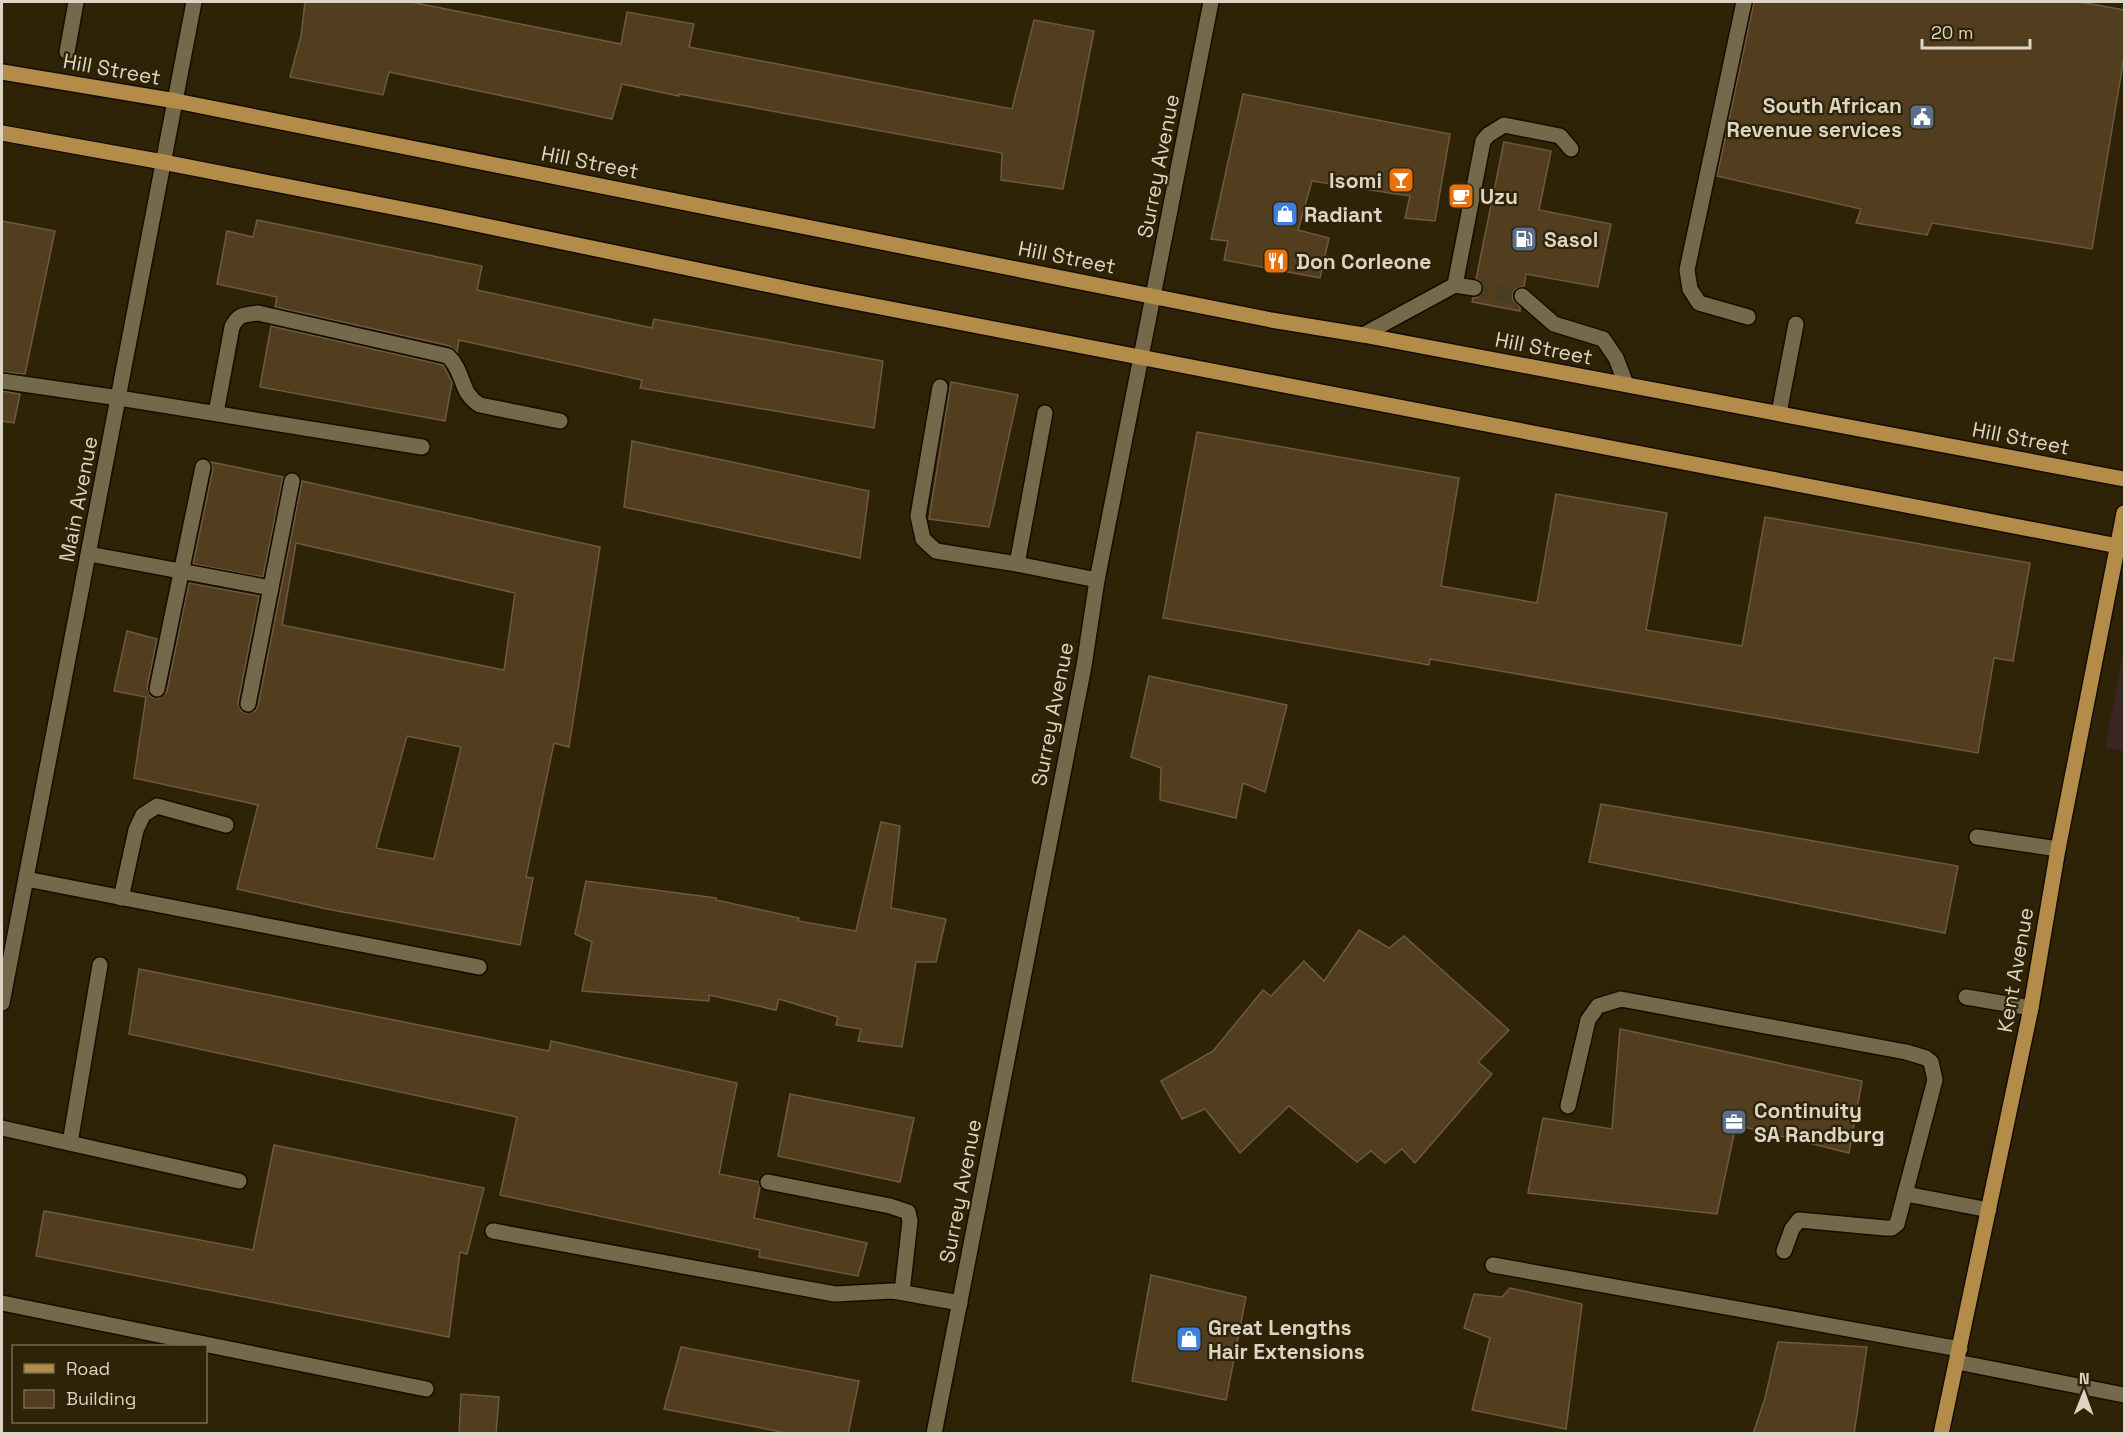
<svg xmlns="http://www.w3.org/2000/svg" width="2126" height="1435" viewBox="0 0 2126 1435" font-family="'Space Grotesk',sans-serif">
	<rect width="100%" height="100%" fill="#2e2307"/>
	<!-- commercial -->
	<polygon fill="#392623" points="2124,649 2124,751 2105,748"/>
	<!-- building -->
	<g fill="#523d1e" stroke="#6c5a41" stroke-width="1.5" fill-rule="evenodd">
		<polygon points="305,2 411,2 621,44 627,12 694,24 689,47 1012,109 1034,20 1094,31 1063,189 1001,180 1002,153 679,94 679,96 622,84 612,119 389,72 383,95 290,77 301,36"/>
		<polygon points="1754,2 2080,2 2124,10 2124,57 2092,249 1932,223 1927,235 1856,223 1861,209 1717,176"/>
		<polygon points="1243,94 1450,134 1435,221 1405,218 1410,196 1312,181 1298,230 1329,238 1320,278 1224,260 1228,241 1211,239"/>
		<polygon points="1504,142 1551,151 1539,210 1611,224 1598,287 1526,274 1524,286 1515,289 1512,295 1513,300 1520,307 1520,311 1472,302 1473,298 1478,297 1483,290 1483,284 1476,279"/>
		<polygon points="257,220 482,266 477,290 652,328 654,319 883,361 874,428 640,388 642,380 459,340 457,352 450,346 275,307 277,297 217,284 227,231 253,237"/>
		<polygon points="2,221 55,231 25,374 2,372"/>
		<polygon points="271,326 443,365 452,382 445,421 260,387"/>
		<polygon points="951,382 1018,395 989,527 929,519"/>
		<polygon points="2,391 20,394 14,423 2,421"/>
		<polygon points="1197,432 1459,478 1441,586 1537,603 1556,494 1667,513 1646,630 1742,646 1765,517 2030,563 2013,661 1994,658 1978,753 1430,659 1429,665 1163,618"/>
		<polygon points="632,441 869,491 860,558 624,507"/>
		<polygon points="211,462 283,477 263,577 193,564 213,469"/>
		<path d="M302,481L600,547L569,747L554,743L526,877L533,878L520,945L327,909L237,889L258,805L134,778L146,697L114,691L127,631L157,639L147,688L151,697L159,698L167,691L189,583L259,596L238,703L241,711L246,713L255,711L258,706ZM296,543L515,593L504,670L282,625ZM407,736L461,747L434,859L376,848Z"/>
		<polygon points="1149,676 1287,705 1265,792 1243,783 1236,818 1160,800 1161,768 1131,757"/>
		<polygon points="1601,804 1958,866 1945,933 1589,862"/>
		<polygon points="881,822 900,826 891,908 946,919 936,962 916,962 902,1047 858,1041 861,1029 836,1025 838,1017 779,999 776,1010 709,995 709,1001 582,991 592,942 575,934 586,881 716,898 716,900 799,918 798,921 856,931"/>
		<polygon points="1359,930 1389,948 1404,936 1509,1030 1478,1062 1492,1074 1415,1163 1402,1149 1385,1163 1371,1151 1357,1162 1289,1106 1240,1153 1205,1109 1182,1119 1161,1081 1213,1051 1263,990 1271,996 1304,961 1324,981"/>
		<polygon points="139,969 549,1051 551,1041 737,1083 719,1174 759,1182 760,1187 754,1218 867,1243 858,1276 759,1257 760,1250 500,1195 517,1117 129,1034"/>
		<polygon points="1620,1029 1862,1081 1849,1153 1736,1125 1717,1214 1528,1193 1543,1118 1612,1129"/>
		<polygon points="790,1094 914,1118 900,1182 778,1156"/>
		<polygon points="274,1145 484,1188 467,1254 460,1252 449,1337 36,1256 44,1211 253,1250"/>
		<polygon points="1151,1275 1246,1297 1226,1400 1132,1381"/>
		<polygon points="1510,1288 1582,1304 1566,1429 1472,1410 1490,1338 1464,1328 1474,1294 1502,1297"/>
		<polygon points="1778,1342 1867,1347 1854,1434 1753,1434 1765,1398"/>
		<polygon points="681,1347 859,1381 848,1434 792,1434 664,1409"/>
		<polygon points="461,1394 499,1397 496,1434 459,1434"/>
	</g>
	<g fill="none" stroke-linecap="round" stroke-linejoin="round">
		<!-- minor-tunnel -->
		<polyline stroke="#483e24" stroke-width="15" stroke-dasharray="15 8" stroke-linecap="butt" points="1474,288 1522,296"/>
		<!-- minor casing -->
		<g stroke="#160c00" stroke-width="18">
			<g id="minor">
				<polyline points="1744,2 1687,270 1690,289 1699,303 1748,317"/>
				<polyline points="67,52 76,2"/>
				<polyline points="1474,288 1455,285 1483,141 1488,135 1504,125 1560,136 1571,149"/>
				<polyline points="1522,296 1554,324 1603,339 1616,358 1626,384"/>
				<polyline points="1363,335 1455,285"/>
				<polyline points="2,381 119,398 422,447"/>
				<polyline points="940,387 918,516 923,539 936,551 1017,564 1097,580"/>
				<path d="M216,413L232,327C238,314 244,315 258,313L448,356C465,372 459,393 480,405L560,421"/>
				<polyline points="1779,413 1796,324"/>
				<polyline points="89,554 271,588"/>
				<polyline points="1017,564 1045,413"/>
				<polyline points="157,689 203,467"/>
				<polyline points="248,704 292,481"/>
				<polyline points="1977,837 2058,849"/>
				<polyline points="26,879 479,967"/>
				<polyline points="121,898 136,830 143,815 157,806 226,825"/>
				<polyline points="1966,997 2031,1008"/>
				<polyline points="2,1003 194,2"/>
				<polyline points="1568,1106 1588,1020 1598,1006 1621,999 1906,1052 1926,1058 1931,1062 1935,1080 1897,1224 1892,1228 1885,1228 1799,1220 1792,1229 1784,1251"/>
				<polyline points="2,1128 239,1181"/>
				<polyline points="70,1143 100,965"/>
				<polyline points="768,1182 890,1206 908,1212 910,1221 902,1292"/>
				<polyline points="1906,1194 1989,1210"/>
				<polyline points="493,1231 835,1294 893,1291 960,1303"/>
				<polyline points="1493,1265 1960,1349"/>
				<polyline points="2,1303 426,1389"/>
				<polyline points="1957,1362 2124,1395"/>
				<polyline points="934,1434 1084,666 1097,580 1211,2"/>
			</g>
		</g>
		<!-- major casing -->
		<g stroke="#160c00" stroke-width="18">
			<g id="major">
				<polyline points="2,72 176,101 1271,320 1363,335 2124,479"/>
				<polyline points="2,133 163,162 438,216 813,294 2118,546"/>
				<polyline points="1941,1434 2031,1008 2058,849 2124,513"/>
			</g>
		</g>
		<!-- minor -->
		<use href="#minor" stroke="#75694c" stroke-width="15"/>
		<!-- major -->
		<use href="#major" stroke="#b48c49" stroke-width="15"/>
	</g>
	<!-- icons -->
	<defs>
		<g id="civic-square" transform="scale(1.35)"><rect x="-9" y="-9" width="18" height="18" rx="4" fill="#5c6f8a" stroke="#2e2307"/><path d="M-.6-6.5H3V-4.5H.6V-3L4-1V1h2V6H-6V1h2V-1L-.6-3ZM-1.2 2.5V6h2.4V2.5Z" fill="#fff"/></g>
		<g id="bar-square" transform="scale(1.35)"><rect x="-9" y="-9" width="18" height="18" rx="4" fill="#e8710a" stroke="#2e2307"/><path d="M-6-5H6L.8 .8V4.5H3.5V6h-7V4.5H-.8V.8Z" fill="#fff"/></g>
		<g id="cafe-square" transform="scale(1.35)"><rect x="-9" y="-9" width="18" height="18" rx="4" fill="#e8710a" stroke="#2e2307"/><path d="M-5.5-4.5H6V0H3Q3 3.5 0 3.5H-2.5Q-5.5 3.5-5.5 0ZM3-3.2v2h1.7v-2ZM-6 4.5H4V6H-6Z" fill="#fff"/></g>
		<g id="shop-square" transform="scale(1.35)"><rect x="-9" y="-9" width="18" height="18" rx="4" fill="#3f7fe0" stroke="#2e2307"/><path d="M-5-2.5h2.3a2.7 3.5 0 0 1 5.4 0H5L5.5 6h-11ZM-1.5-2.5h3a1.5 2.3 0 0 0-3 0Z" fill="#fff"/></g>
		<g id="fuel-square" transform="scale(1.35)"><rect x="-9" y="-9" width="18" height="18" rx="4" fill="#5c6f8a" stroke="#2e2307"/><path d="M-5.5-6h7V0h2V4h1.3V-2.5L3-4.5l.8-.8L6-3V5H2.5V1h-1V6h-7ZM-4.2-4.7v3.2H.2V-4.7Z" fill="#fff"/></g>
		<g id="restaurant-square" transform="scale(1.35)"><rect x="-9" y="-9" width="18" height="18" rx="4" fill="#e8710a" stroke="#2e2307"/><path d="M-5-6h1v4h1v-4h1v4h1v-4h1v5L-1.5 .5V6h-2V.5L-5-1ZM5-6V6H3V1.5H1.5Q1.5-4 5-6Z" fill="#fff"/></g>
		<g id="office-square" transform="scale(1.35)"><rect x="-9" y="-9" width="18" height="18" rx="4" fill="#5c6f8a" stroke="#2e2307"/><path d="M-6-3h4V-5.5h4V-3h4V5H-6ZM-1-4.5V-3h2v-1.5ZM-6 0V1H6V0Z" fill="#fff"/></g>
	</defs>
	<g fill-rule="evenodd">
		<use href="#civic-square" x="1922" y="117"/>
		<use href="#bar-square" x="1401" y="180"/>
		<use href="#cafe-square" x="1461" y="196"/>
		<use href="#shop-square" x="1285" y="214"/>
		<use href="#fuel-square" x="1524" y="239"/>
		<use href="#restaurant-square" x="1276" y="261"/>
		<use href="#office-square" x="1734" y="1122"/>
		<use href="#shop-square" x="1189" y="1339"/>
	</g>
	<g text-anchor="middle" dominant-baseline="central" stroke-width="4.5" stroke-linejoin="round" paint-order="stroke">
		<!-- street labels -->
		<g font-size="21" fill="#dcd5c6" stroke="#2e2307">
			<text transform="translate(112 69) rotate(10)">Hill Street</text>
			<text transform="translate(590 162) rotate(11)">Hill Street</text>
			<text transform="translate(1158 166) rotate(-79)">Surrey Avenue</text>
			<text transform="translate(1067 257) rotate(11)">Hill Street</text>
			<text transform="translate(1544 348) rotate(11)">Hill Street</text>
			<text transform="translate(2021 438) rotate(11)">Hill Street</text>
			<text transform="translate(78 499) rotate(-79)">Main Avenue</text>
			<text transform="translate(1052 714) rotate(-79)">Surrey Avenue</text>
			<text transform="translate(2015 970) rotate(-80)">Kent Avenue</text>
			<text transform="translate(960 1191) rotate(-79)">Surrey Avenue</text>
		</g>
		<!-- poi labels -->
		<g font-size="21" font-weight="bold" fill="#dcd5c6" stroke="#2e2307" text-anchor="start">
			<text x="1902" y="105" text-anchor="end">South African<tspan x="1902" dy="24">Revenue services</tspan></text>
			<text x="1382" y="180" text-anchor="end">Isomi</text>
			<text x="1480" y="196">Uzu</text>
			<text x="1304" y="214">Radiant</text>
			<text x="1544" y="239">Sasol</text>
			<text x="1296" y="261">Don Corleone</text>
			<text x="1754" y="1110">Continuity<tspan x="1754" dy="24">SA Randburg</tspan></text>
			<text x="1208" y="1327">Great Lengths<tspan x="1208" dy="24">Hair Extensions</tspan></text>
		</g>
	</g>
	<!-- border -->
	<rect width="2126" height="1435" fill="none" stroke="#dcd5c6" stroke-width="6"/>
	<!-- legend -->
	<rect x="12" y="1345" width="195" height="78" fill="#2e2307" stroke="#746a53" stroke-width="1.5"/>
	<rect x="24" y="1364" width="30" height="9" fill="#b48c49" stroke="#746a53" stroke-width="1.5"/>
	<text x="66" y="1375" font-size="18" fill="#dcd5c6">Road</text>
	<rect x="24" y="1390" width="30" height="18" fill="#523d1e" stroke="#746a53" stroke-width="1.5"/>
	<text x="66" y="1405" font-size="18" fill="#dcd5c6">Building</text>
	<!-- north arrow -->
	<g transform="translate(2084 1393) rotate(1)" stroke="#2e2307" stroke-width="4.5" paint-order="stroke">
	<path d="M0-4.5L10 22L0 15L-10 22Z" fill="#dcd5c6"/>
	<text y="-9" font-size="16" font-weight="bold" text-anchor="middle" fill="#dcd5c6">N</text>
	</g>
	<!-- scale -->
	<path d="M1922 39v9h108v-9" fill="none" stroke="#dcd5c6" stroke-width="3"/>
	<text x="1931" y="39" font-size="18" fill="#dcd5c6" stroke="#2e2307" stroke-width="4.5" paint-order="stroke">20 m</text>
</svg>
